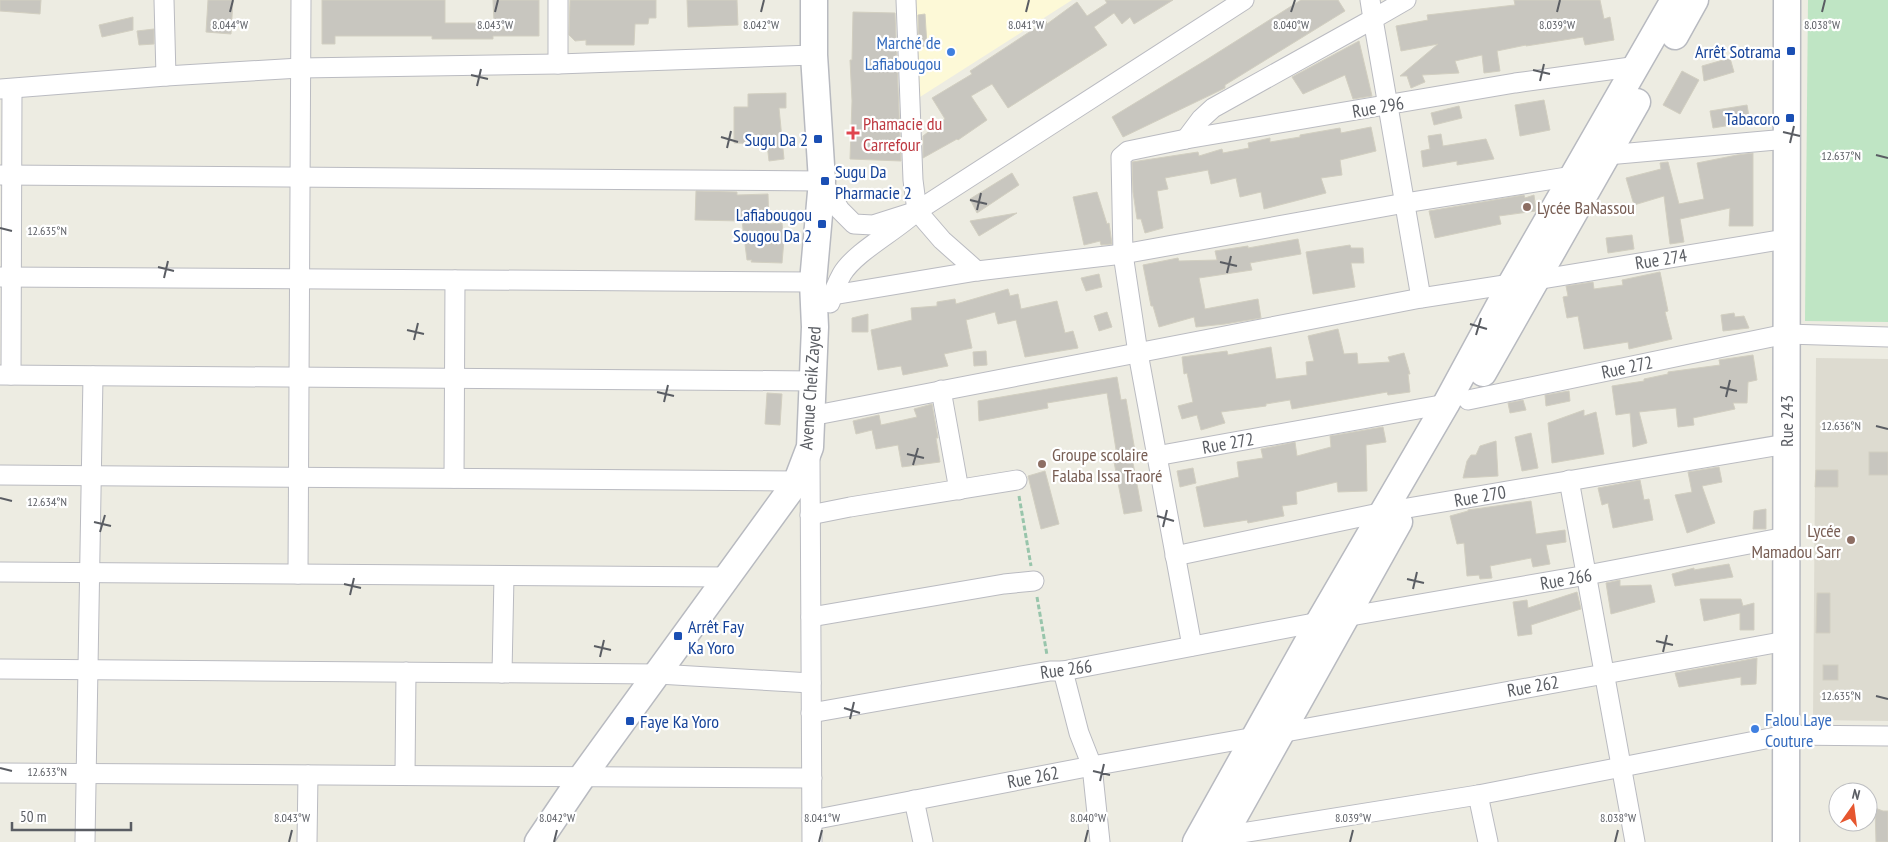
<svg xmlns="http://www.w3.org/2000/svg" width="1888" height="842" viewBox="0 0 1888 842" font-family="'PT Sans Narrow',sans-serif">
	<rect width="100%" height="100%" fill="#edece2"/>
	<!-- commercial -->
	<polygon fill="#fdf9d7" points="912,0 1072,0 909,104"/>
	<!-- education -->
	<polygon fill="#dddbd0" points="1816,358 1888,359 1888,721 1813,720"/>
	<!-- green -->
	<polygon fill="#bfe5c4" points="1808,0 1888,0 1888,322 1805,321"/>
	<!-- building -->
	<g fill="#c8c6bf" stroke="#d2cfc1">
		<polygon points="0,0 41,0 40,14 0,11"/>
		<polygon points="208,0 233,0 231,34 206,32"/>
		<polygon points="322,0 445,0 445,23 494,23 493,0 539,0 539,36 493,36 493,39 432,39 432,36 335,36 335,44 322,44"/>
		<polygon points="570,0 656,0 656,18 649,18 648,24 635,24 634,45 586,45 586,40 575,41 569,35"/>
		<polygon points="687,0 737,0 738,25 688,27"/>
		<polygon points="1105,0 1173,0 1134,24 1130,17 1122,24 1114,13 1094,27 1107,45 1008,108 992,84 971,96 987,120 958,140 957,139 923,158 923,136 945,119 932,98 972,74 970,71 1046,21 1047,24 1077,2 1087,16 1107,3"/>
		<polygon points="1301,0 1338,0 1345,11 1225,85 1225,88 1123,137 1112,117 1206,60"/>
		<polygon points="1514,0 1600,0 1604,19 1610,17 1614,40 1585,45 1583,37 1526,46 1526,45 1497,51 1500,71 1484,73 1482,55 1455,61 1459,73 1422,75 1425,82 1411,88 1407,76 1400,76 1438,44 1401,51 1396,26 1428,20 1427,15 1515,5"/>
		<polygon points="853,12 895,13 901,161 850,159 852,101 850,60 852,60"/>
		<polygon points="925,14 927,46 919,47 918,15"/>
		<polygon points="133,17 133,30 102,37 99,25"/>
		<polygon points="154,29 154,44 139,45 137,31"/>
		<polygon points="1359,41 1372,96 1353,99 1345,75 1303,94 1292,77"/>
		<polygon points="1730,58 1734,72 1704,81 1702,66"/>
		<polygon points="1682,71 1699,80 1680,114 1663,105"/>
		<polygon points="786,93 786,108 779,108 784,159 769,161 767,144 734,143 734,107 748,107 748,94"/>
		<polygon points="1544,100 1550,130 1520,136 1515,105"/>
		<polygon points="1747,105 1750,122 1713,128 1710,111"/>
		<polygon points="1459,106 1462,118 1434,125 1431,113"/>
		<polygon points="1371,127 1376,151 1340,160 1342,175 1321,178 1326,193 1264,209 1261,192 1240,197 1236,178 1211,184 1208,170 1165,178 1168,189 1157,191 1163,228 1145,233 1141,219 1137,219 1133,192 1132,162 1198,152 1199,156 1222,149 1223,153 1249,148 1248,143 1270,138 1270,142 1300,137 1300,135 1340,128 1341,133"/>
		<polygon points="1441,134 1443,146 1486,139 1494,159 1457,165 1457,161 1423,167 1421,151 1430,149 1428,136"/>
		<polygon points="1753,153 1753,226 1729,226 1730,208 1680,219 1684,242 1670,244 1664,196 1634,205 1626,178 1661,169 1660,163 1668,162 1679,204 1704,199 1697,163 1737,155"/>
		<polygon points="1012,173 1019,185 977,213 970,199"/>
		<polygon points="696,191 737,192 737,195 768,194 769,224 782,223 784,240 782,263 751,262 752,260 747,260 742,221 695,220"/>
		<polygon points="1097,192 1107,224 1109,223 1112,244 1101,245 1100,241 1084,245 1073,197"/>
		<polygon points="1524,195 1525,198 1534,195 1536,211 1499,216 1501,224 1435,238 1429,211"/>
		<polygon points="1017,213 979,236 970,221"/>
		<polygon points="1632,235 1634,249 1608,253 1606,238"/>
		<polygon points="1298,239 1301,254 1250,263 1252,270 1199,278 1205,309 1258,299 1261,318 1225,324 1196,327 1194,317 1159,327 1153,306 1151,306 1143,265 1178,258 1179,261 1217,260 1215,251 1248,246 1248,248"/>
		<polygon points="1350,245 1351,248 1363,248 1364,263 1351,263 1355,287 1313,294 1306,252"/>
		<polygon points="1660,272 1668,311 1665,312 1672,339 1629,349 1628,342 1584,349 1578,316 1567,318 1563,297 1568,296 1566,286 1593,282 1594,289 1623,285 1622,280"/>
		<polygon points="1099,274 1102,287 1086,291 1081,278"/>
		<polygon points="1008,289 1010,296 1018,294 1021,309 1057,301 1065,333 1073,331 1078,348 1025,357 1016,320 998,324 995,312 966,320 972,348 944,354 948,366 903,375 901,366 878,370 871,330 912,320 911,308 937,306 937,302 955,299 956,304"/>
		<polygon points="1107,312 1112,327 1099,331 1094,316"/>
		<polygon points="1734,313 1735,317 1744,316 1749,328 1723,331 1721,315"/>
		<polygon points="868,314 868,332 852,332 852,318"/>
		<polygon points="1338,329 1344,354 1357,353 1358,364 1390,362 1388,357 1404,353 1410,374 1408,374 1410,392 1388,395 1387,392 1292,409 1290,400 1266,404 1266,406 1221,412 1225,423 1201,430 1197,415 1182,419 1178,406 1193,402 1187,373 1184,374 1182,357 1227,351 1228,355 1271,347 1276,379 1307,375 1306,362 1314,361 1308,336"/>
		<polygon points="986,351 987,365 974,366 973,352"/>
		<polygon points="1753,355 1757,380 1748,382 1747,403 1733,403 1735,409 1693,418 1694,425 1678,427 1676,408 1639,412 1647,443 1633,447 1630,413 1616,415 1612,386 1644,381 1644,379 1668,374 1668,372 1720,365 1719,360"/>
		<polygon points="1117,377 1121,400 1126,399 1135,451 1131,452 1142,511 1124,514 1114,462 1118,462 1107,393 1047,403 1048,408 979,421 978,401"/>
		<polygon points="1569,391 1570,401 1546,406 1545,395"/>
		<polygon points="767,393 782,394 780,425 765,424"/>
		<polygon points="1523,400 1526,410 1510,413 1508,403"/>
		<polygon points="932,404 938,438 936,438 940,462 902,467 898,445 876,449 872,430 856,434 853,421 879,415 881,425 917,417 914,409"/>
		<polygon points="1584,410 1584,416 1596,412 1604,454 1552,463 1548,423"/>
		<polygon points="1383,427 1386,442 1366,445 1367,491 1338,492 1337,482 1296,492 1297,504 1282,506 1284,516 1248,523 1247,520 1204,527 1196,487 1239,477 1237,462 1263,458 1261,449 1295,442 1297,456 1331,447 1330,436"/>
		<polygon points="1531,433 1538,468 1522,471 1515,437"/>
		<polygon points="1496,441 1498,476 1463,478 1467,461 1471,455 1476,455 1480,446"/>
		<rect x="1869" y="452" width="19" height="23"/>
		<polygon points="1719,467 1722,482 1702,486 1715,523 1687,533 1675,495 1692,492 1688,472"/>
		<polygon points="1193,468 1196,483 1180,487 1177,471"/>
		<polygon points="1816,470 1838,470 1838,487 1815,487"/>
		<polygon points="1045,471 1059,524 1041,529 1028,476"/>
		<polygon points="1640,480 1644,500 1649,499 1653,520 1613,528 1608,503 1602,505 1598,488"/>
		<polygon points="1531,501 1536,534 1565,530 1566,542 1546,545 1550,564 1533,567 1531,558 1490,566 1492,578 1480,579 1479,575 1467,576 1464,543 1457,544 1450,516 1468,511 1468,510"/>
		<polygon points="1766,509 1766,529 1753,529 1754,511"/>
		<polygon points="1729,564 1733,577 1675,586 1672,574 1694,568 1694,570"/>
		<polygon points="1620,580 1620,586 1651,585 1655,602 1611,614 1606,583"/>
		<polygon points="1577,592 1581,609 1531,625 1532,634 1518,636 1513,602 1527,600 1528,608"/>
		<polygon points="1817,593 1830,593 1830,633 1816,633"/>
		<polygon points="1700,599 1741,599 1743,606 1754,603 1754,630 1740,630 1740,613 1704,621"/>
		<polygon points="1757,658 1756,684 1741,685 1741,677 1679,687 1675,673"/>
		<rect x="1823" y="665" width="15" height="15"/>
		<polygon points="1875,808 1883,811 1888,811 1888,842 1876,842"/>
	</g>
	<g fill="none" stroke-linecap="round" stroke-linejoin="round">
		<!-- street casing -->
		<g stroke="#babbc1" stroke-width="21">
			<g id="street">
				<polyline points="164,0 166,76"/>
				<polyline points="906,0 913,180 917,211 942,240 977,271"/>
				<polyline points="1406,0 1373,19 1421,298"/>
				<polyline points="558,64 558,0"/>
				<polyline points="0,89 166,76 300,68 558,64 814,55"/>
				<polyline points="1186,139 1201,119 1213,108 1373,19 1370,0"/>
				<polyline points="1607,155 1787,139"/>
				<polyline points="0,175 822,181 840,210 854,224 873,225 917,211"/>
				<polyline points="0,277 813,282"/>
				<polyline points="1536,280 1786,239"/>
				<polyline points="833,295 977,271 1123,254 1405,203 1573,176 1581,179"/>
				<path d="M830,303C833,293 837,283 842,274C855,252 896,231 917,211L1244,0"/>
				<polyline points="0,375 813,381"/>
				<polyline points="11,375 12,89"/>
				<polyline points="941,390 959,490"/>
				<polyline points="1468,400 1786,334 1888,337"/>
				<polyline points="811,416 1421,298 1511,284"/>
				<polyline points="1156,456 1446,404"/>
				<polyline points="810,458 812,842"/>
				<polyline points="0,475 797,481"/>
				<polyline points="454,478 455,280"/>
				<polyline points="1569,480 1635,842"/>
				<polyline points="810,515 850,507 1017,480"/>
				<polyline points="1175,556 1384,512 1786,444"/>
				<polyline points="0,572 728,577"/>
				<polyline points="298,574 301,0"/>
				<polyline points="811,617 1004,584 1034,581"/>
				<polyline points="1345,617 1587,575 1786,537"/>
				<polyline points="1192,646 1138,353 1123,254 1121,157 1128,151 1186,139 1515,83 1638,66"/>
				<polyline points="0,669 658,674 811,683"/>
				<polyline points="1063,671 1079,733 1092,766 1100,842"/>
				<polyline points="502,673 504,576"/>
				<polyline points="811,713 1050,671 1063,671 1319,622"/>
				<polyline points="1280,733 1786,641"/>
				<polyline points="0,773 812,778"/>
				<polyline points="405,775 406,672"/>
				<polyline points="1478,795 1488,842"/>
				<polyline points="914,800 923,842"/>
				<polyline points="812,820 1092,766 1255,737"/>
				<polyline points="1223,836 1478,795 1786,735 1888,736"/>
				<polyline points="85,842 93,376"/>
				<polyline points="307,842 308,775"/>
			</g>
		</g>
		<!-- secondary casing -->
		<g stroke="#b8bac0" stroke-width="29">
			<g id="secondary">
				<polyline points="1675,36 1695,0"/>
				<polyline points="1483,373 1637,102"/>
				<polyline points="538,842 582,777 797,481 810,447 815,327 813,282 822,181 814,55 814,0"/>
				<polyline points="1196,842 1319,622 1446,404 1511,284 1674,0"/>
				<polyline points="1220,842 1399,522"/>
				<polyline points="1786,842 1787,0"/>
			</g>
		</g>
		<!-- path -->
		<g stroke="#98c5ab" stroke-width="3" stroke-dasharray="5 2.5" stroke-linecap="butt">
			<polyline points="1019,496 1031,566"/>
			<polyline points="1037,597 1047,655"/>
		</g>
		<!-- street -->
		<use href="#street" stroke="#fff" stroke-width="19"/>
		<!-- secondary -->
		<use href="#secondary" stroke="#fff" stroke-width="26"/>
	</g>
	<!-- ticks -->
	<path fill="none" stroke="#5a5d63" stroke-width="2" d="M230,12L233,0M495,12L498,0M761,12L764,0M1026,12L1029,0M1291,12L1295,0M1557,12L1560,0M1822,12L1825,0M1533,70L1550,74M471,75L488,79M1540,81L1544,64M477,86L481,69M1783,132L1800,136M721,137L738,142M1790,143L1794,126M727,148L731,131M1876,155L1888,158M970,200L987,204M977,210L981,193M0,228L12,231M1220,262L1237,266M158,267L174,271M1227,273L1231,256M164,278L168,261M1470,324L1487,329M407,330L424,334M1476,335L1481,318M414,340L418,323M1720,387L1737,391M657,392L674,396M1726,397L1730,380M664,402L668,385M1876,426L1888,429M907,454L924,458M913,465L918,448M0,498L12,501M1157,516L1174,521M94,522L111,526M1163,527L1167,510M100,532L105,515M1407,579L1424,583M344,584L361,588M1413,589L1417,572M350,595L354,578M1656,641L1673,645M594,646L611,650M1663,652L1667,635M600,657L604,640M1876,696L1888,699M844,708L860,713M850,719L854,702M0,768L12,771M1093,771L1110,775M1100,781L1104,764M289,842L292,830M554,842L557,830M819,842L822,830M1085,842L1088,830M1350,842L1353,830M1615,842L1618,830"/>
	<!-- markers -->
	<g fill="#1a4fb4" stroke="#fff" stroke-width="2">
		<rect x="1786" y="46" width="10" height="10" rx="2.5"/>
		<rect x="1785" y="113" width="10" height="10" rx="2.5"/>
		<rect x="813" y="134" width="10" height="10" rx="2.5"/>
		<rect x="820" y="176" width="10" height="10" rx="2.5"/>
		<rect x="817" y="219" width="10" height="10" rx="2.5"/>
		<rect x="673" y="631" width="10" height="10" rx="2.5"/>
		<rect x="625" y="716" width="10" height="10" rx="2.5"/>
	</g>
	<g fill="#3f7fe0" stroke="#fff" stroke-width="2">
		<circle cx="951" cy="52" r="5"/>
		<circle cx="1755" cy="729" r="5"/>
	</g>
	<path fill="#e0444e" stroke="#fff" stroke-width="2" d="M850.5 125.5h5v5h5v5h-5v5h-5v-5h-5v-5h5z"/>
	<g fill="#8d6e63" stroke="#fff" stroke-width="2">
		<circle cx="1527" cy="207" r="5"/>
		<circle cx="1042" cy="464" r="5"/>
		<circle cx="1851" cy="540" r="5"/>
	</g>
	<g text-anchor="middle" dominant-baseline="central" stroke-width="4.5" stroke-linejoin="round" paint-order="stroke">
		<!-- shop labels -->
		<g font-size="18" fill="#366cbe" stroke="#fff" text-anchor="end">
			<text x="941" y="42">Marché de<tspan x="941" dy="21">Lafiabougou</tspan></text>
			<text x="1765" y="719" text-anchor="start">Falou Laye<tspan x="1765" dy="21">Couture</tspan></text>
		</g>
		<!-- transit labels -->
		<g font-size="18" fill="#164399" stroke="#fff" text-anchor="end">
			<text x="1781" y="51">Arrêt Sotrama</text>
			<text x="1780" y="118">Tabacoro</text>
			<text x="808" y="139">Sugu Da 2</text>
			<text x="835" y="171" text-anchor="start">Sugu Da<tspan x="835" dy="21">Pharmacie 2</tspan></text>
			<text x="812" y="214">Lafiabougou<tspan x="812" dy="21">Sougou Da 2</tspan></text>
			<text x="688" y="626" text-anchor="start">Arrêt Fay<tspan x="688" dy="21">Ka Yoro</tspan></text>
			<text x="640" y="721" text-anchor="start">Faye Ka Yoro</text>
		</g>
		<!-- street labels -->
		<g font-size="18" fill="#5a5d63" stroke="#fff">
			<text transform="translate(1378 107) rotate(-10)">Rue 296</text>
			<text transform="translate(1661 259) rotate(-9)">Rue 274</text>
			<text transform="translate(1627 367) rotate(-12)">Rue 272</text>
			<text transform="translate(810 388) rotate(-86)">Avenue Cheik Zayed</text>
			<text transform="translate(1786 421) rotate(-90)">Rue 243</text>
			<text transform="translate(1228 443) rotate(-10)">Rue 272</text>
			<text transform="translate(1480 496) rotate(-10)">Rue 270</text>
			<text transform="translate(1566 579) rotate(-10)">Rue 266</text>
			<text transform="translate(1066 669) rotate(-8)">Rue 266</text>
			<text transform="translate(1533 686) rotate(-10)">Rue 262</text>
			<text transform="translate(1033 777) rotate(-11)">Rue 262</text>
		</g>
		<!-- health labels -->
		<g font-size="18" fill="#be3a42" stroke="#fff" text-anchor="start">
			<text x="863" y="123">Phamacie du<tspan x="863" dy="21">Carrefour</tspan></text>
		</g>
		<!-- education labels -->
		<g font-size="18" fill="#785e54" stroke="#fff" text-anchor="start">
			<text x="1537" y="207">Lycée BaNassou</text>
			<text x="1052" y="454">Groupe scolaire<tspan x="1052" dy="21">Falaba Issa Traoré</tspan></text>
			<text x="1841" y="530" text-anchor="end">Lycée<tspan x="1841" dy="21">Mamadou Sarr</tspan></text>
		</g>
	</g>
	<g font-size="12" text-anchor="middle" fill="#5a5d63" stroke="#fff" stroke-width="4.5" stroke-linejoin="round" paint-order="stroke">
		<text x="230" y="29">8.044°W</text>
		<text x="495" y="29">8.043°W</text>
		<text x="761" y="29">8.042°W</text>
		<text x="1026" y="29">8.041°W</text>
		<text x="1291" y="29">8.040°W</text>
		<text x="1557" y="29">8.039°W</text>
		<text x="1822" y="29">8.038°W</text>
		<text x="1841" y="160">12.637°N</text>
		<text x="47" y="235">12.635°N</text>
		<text x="1841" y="430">12.636°N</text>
		<text x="47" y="506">12.634°N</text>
		<text x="1841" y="700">12.635°N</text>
		<text x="47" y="776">12.633°N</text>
		<text x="292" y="822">8.043°W</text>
		<text x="557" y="822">8.042°W</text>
		<text x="822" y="822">8.041°W</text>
		<text x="1088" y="822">8.040°W</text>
		<text x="1353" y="822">8.039°W</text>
		<text x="1618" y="822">8.038°W</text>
	</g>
	<!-- north arrow -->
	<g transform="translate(1853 807) rotate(14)"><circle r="24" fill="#ffffff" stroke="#bdbec1"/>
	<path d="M0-4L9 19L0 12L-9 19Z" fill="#e6562f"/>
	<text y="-8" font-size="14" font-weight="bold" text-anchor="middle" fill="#5a5d63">N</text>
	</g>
	<!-- scale -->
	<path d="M12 822v8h119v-8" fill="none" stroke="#5a5d63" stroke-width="2.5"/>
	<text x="20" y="822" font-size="15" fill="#5a5d63" stroke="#ffffff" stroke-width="4" paint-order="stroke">50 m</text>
</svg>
